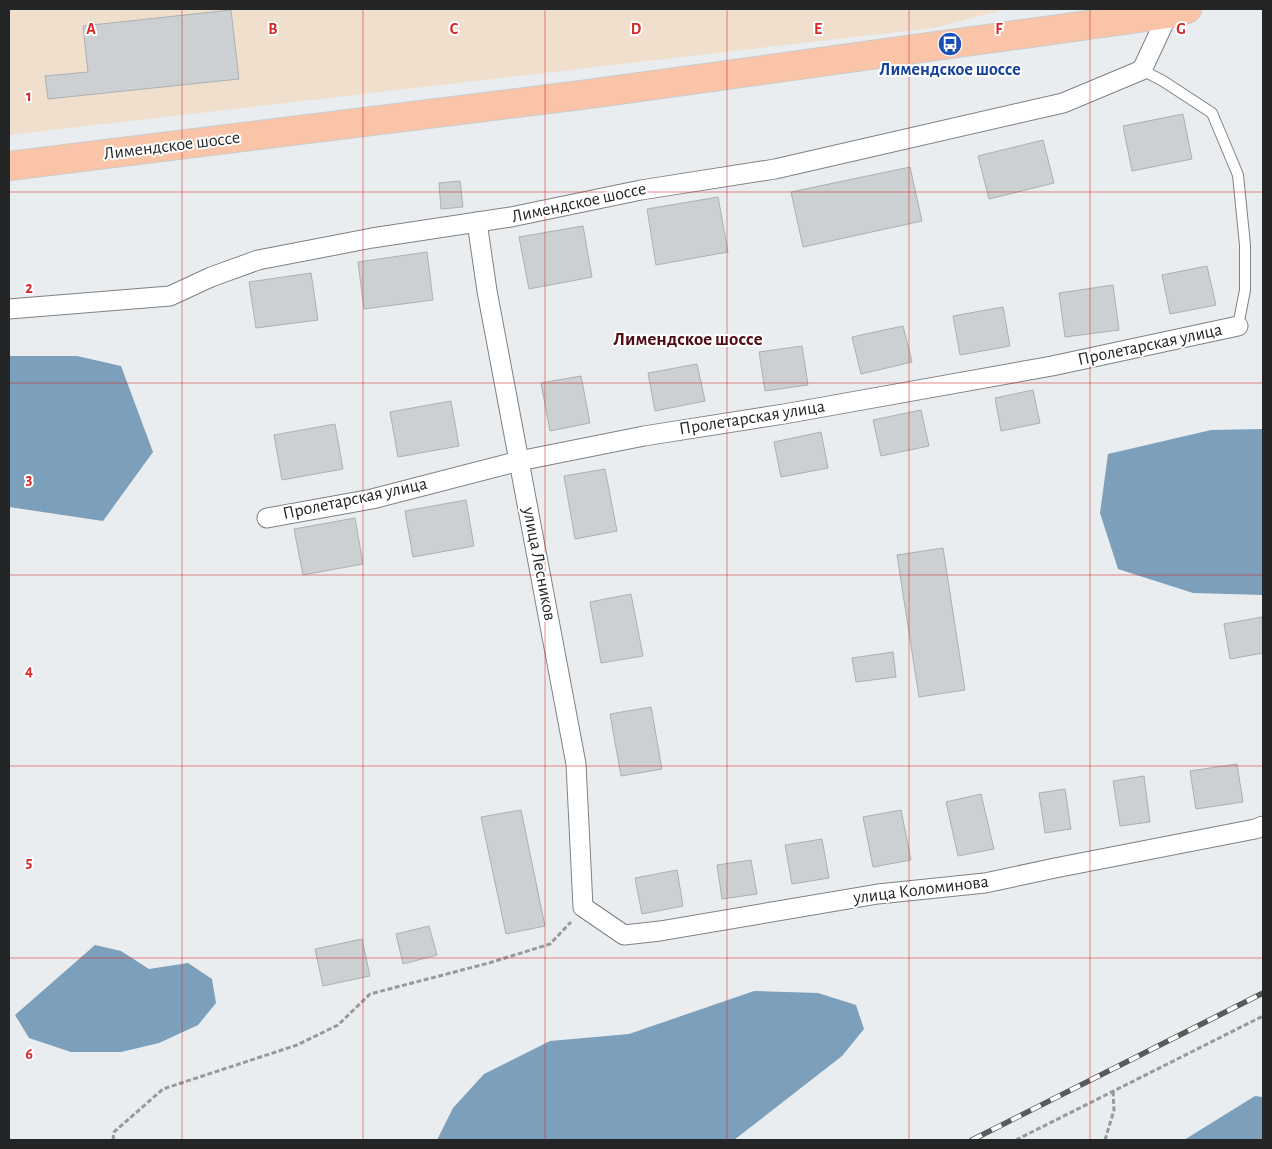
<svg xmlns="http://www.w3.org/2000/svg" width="1272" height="1149" viewBox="0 0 1272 1149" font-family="'Alegreya Sans',sans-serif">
	<rect width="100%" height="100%" fill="#eaedef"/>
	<!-- industrial -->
	<polygon fill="#f1dfce" points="9,9 1007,9 933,28 9,135"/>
	<!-- water -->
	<g fill="#7c9fbb">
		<polygon points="9,356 77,356 121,366 153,452 103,521 9,507"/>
		<polygon points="1263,429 1263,595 1193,593 1118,569 1100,513 1108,454 1211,430"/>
		<polygon points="95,945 121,951 149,969 188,963 212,979 216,1003 198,1025 159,1043 121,1052 71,1052 29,1038 15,1015"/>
		<polygon points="754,991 818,993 856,1005 864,1029 842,1056 734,1140 437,1140 453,1108 484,1074 550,1041 629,1034"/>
		<polygon points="1255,1096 1263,1097 1263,1139 1261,1140 1184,1140"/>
	</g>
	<!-- building -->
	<g fill="#cdd0d3" stroke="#adb0b2">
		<polygon points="231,10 239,79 48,99 45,76 88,72 83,26"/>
		<polygon points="1183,114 1192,159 1132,171 1123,126"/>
		<polygon points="1043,140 1054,183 989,199 978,156"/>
		<polygon points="910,167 922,221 803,247 791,192"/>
		<polygon points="460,181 463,207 441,209 439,183"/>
		<polygon points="718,197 728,252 656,265 647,209"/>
		<polygon points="583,226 592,277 529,289 519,237"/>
		<polygon points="427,252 433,300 364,309 358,262"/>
		<polygon points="1207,266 1216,305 1170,314 1162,275"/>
		<polygon points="311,273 318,320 256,328 249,282"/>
		<polygon points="1113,285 1119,330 1065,337 1059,293"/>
		<polygon points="1003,307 1010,346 960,355 953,316"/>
		<polygon points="903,326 912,362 861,374 852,337"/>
		<polygon points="802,346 808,385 765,391 759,352"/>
		<polygon points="697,364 705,401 655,411 648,373"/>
		<polygon points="581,376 590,423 550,431 541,383"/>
		<polygon points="1033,390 1040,423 1001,431 995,398"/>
		<polygon points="451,401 459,446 398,457 390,412"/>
		<polygon points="921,410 929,446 881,456 873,420"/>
		<polygon points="335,424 343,469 282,480 274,435"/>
		<polygon points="821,432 828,468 781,477 774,442"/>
		<polygon points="605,469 617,531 575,539 564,476"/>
		<polygon points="466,500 474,546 413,557 405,511"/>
		<polygon points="355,518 363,564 303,575 294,529"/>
		<polygon points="943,548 965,690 919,697 897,555"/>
		<polygon points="631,594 643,656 601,663 590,602"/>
		<polygon points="1262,617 1263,653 1230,659 1224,624"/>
		<polygon points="893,652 896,677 856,682 852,658"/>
		<polygon points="651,707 662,769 621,776 610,714"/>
		<polygon points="1237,764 1243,802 1196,809 1190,771"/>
		<polygon points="1144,776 1150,822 1120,826 1113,781"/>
		<polygon points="1065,789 1071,829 1045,833 1039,793"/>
		<polygon points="981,794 994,849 958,856 946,802"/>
		<polygon points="521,810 545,926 506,934 481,817"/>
		<polygon points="901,810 911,860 873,867 863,817"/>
		<polygon points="822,839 829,878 792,884 785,845"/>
		<polygon points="751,860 757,894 722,899 717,865"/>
		<polygon points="677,870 683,906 642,914 635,878"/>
		<polygon points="429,926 437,955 403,964 396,934"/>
		<polygon points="362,939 370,976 323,986 315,949"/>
	</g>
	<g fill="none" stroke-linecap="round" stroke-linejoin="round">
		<!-- service casing -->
		<g stroke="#7f8184" stroke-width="12">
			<polyline id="service" points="1142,70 1163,81 1212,113 1238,175 1245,245 1245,290 1238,326"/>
		</g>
		<!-- minor casing -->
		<g stroke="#7f8184" stroke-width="21">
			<g id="minor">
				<polyline points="477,222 487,291 576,764 583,907 624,935 660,931 878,894 985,883 1055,868 1255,829 1263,826"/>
				<polyline points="9,309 170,296 211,277 258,260 372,238 511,217 641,190 775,169 1063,103 1142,70 1168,14"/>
				<polyline points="267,518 372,499 519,461 644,436 784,414 1052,366 1238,326"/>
			</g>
		</g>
		<!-- primary casing -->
		<g stroke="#cacbcb" stroke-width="30">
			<polyline id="primary" points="9,166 589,94 1168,14 1187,9"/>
		</g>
		<!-- path -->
		<g stroke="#97999a" stroke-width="3" stroke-dasharray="5 2.5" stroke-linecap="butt">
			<polyline points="113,1140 114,1132 163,1089 297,1045 338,1025 370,994 489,963 550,944 571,922"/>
			<polyline points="1016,1140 1263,1016"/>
			<polyline points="1105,1140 1114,1110 1113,1090"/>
		</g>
		<!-- service -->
		<use href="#service" stroke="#fff" stroke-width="10"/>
		<!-- minor -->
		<use href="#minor" stroke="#fff" stroke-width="19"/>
		<!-- primary -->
		<use href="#primary" stroke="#f9c4a7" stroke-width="28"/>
		<!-- rail casing -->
		<g stroke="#585a5b" stroke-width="5.5">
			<polyline id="rail" points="972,1140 1263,993"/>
		</g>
		<!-- rail -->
		<use href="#rail" stroke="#fff" stroke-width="4" stroke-dasharray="11" stroke-linecap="butt"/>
	</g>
	<!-- grid -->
	<path fill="none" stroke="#d62828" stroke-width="1" stroke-opacity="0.55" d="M182,9V1140M363,9V1140M545,9V1140M727,9V1140M909,9V1140M1090,9V1140M9,192H1263M9,383H1263M9,575H1263M9,766H1263M9,958H1263"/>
	<!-- icons -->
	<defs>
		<g id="bus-disc" transform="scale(1.25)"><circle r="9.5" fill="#1a4fb4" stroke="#fff"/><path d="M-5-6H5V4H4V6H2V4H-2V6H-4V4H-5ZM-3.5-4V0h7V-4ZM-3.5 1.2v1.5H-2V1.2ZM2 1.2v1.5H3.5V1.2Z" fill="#fff"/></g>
	</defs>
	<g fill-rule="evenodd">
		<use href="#bus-disc" x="950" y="44"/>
	</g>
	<g text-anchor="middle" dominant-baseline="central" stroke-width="4" stroke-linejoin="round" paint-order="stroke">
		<!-- transit labels -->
		<g font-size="18" font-weight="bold" fill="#164399" stroke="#fff">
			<text x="950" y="70">Лимендское шоссе</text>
		</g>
		<!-- street labels -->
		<g font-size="18" fill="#242526" stroke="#fff">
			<text transform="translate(172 146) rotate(-7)">Лимендское шоссе</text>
			<text transform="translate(579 203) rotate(-12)">Лимендское шоссе</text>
			<text transform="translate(1150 345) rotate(-12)">Пролетарская улица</text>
			<text transform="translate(752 418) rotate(-9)">Пролетарская улица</text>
			<text transform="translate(355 499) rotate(-12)">Пролетарская улица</text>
			<text transform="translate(539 564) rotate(79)">улица Лесников</text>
			<text transform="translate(921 890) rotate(-7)">улица Коломинова</text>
		</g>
		<!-- neighbourhood labels -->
		<g font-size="19" font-weight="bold" fill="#510b13" stroke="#fff">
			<text x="688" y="339">Лимендское шоссе</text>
		</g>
	</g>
	<g font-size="16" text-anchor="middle" font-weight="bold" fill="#d62828" stroke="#fff" stroke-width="4" stroke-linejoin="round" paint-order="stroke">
		<text x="91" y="34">A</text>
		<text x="273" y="34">B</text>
		<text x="454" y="34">C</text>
		<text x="636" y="34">D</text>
		<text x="818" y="34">E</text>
		<text x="999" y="34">F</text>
		<text x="1181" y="34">G</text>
		<text x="29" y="101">1</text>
		<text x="29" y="293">2</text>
		<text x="29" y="484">3</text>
		<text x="29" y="676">4</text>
		<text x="29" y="867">5</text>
		<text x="29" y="1059">6</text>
	</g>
	<!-- border -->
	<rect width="1272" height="1149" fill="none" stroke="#242526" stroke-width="20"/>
</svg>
